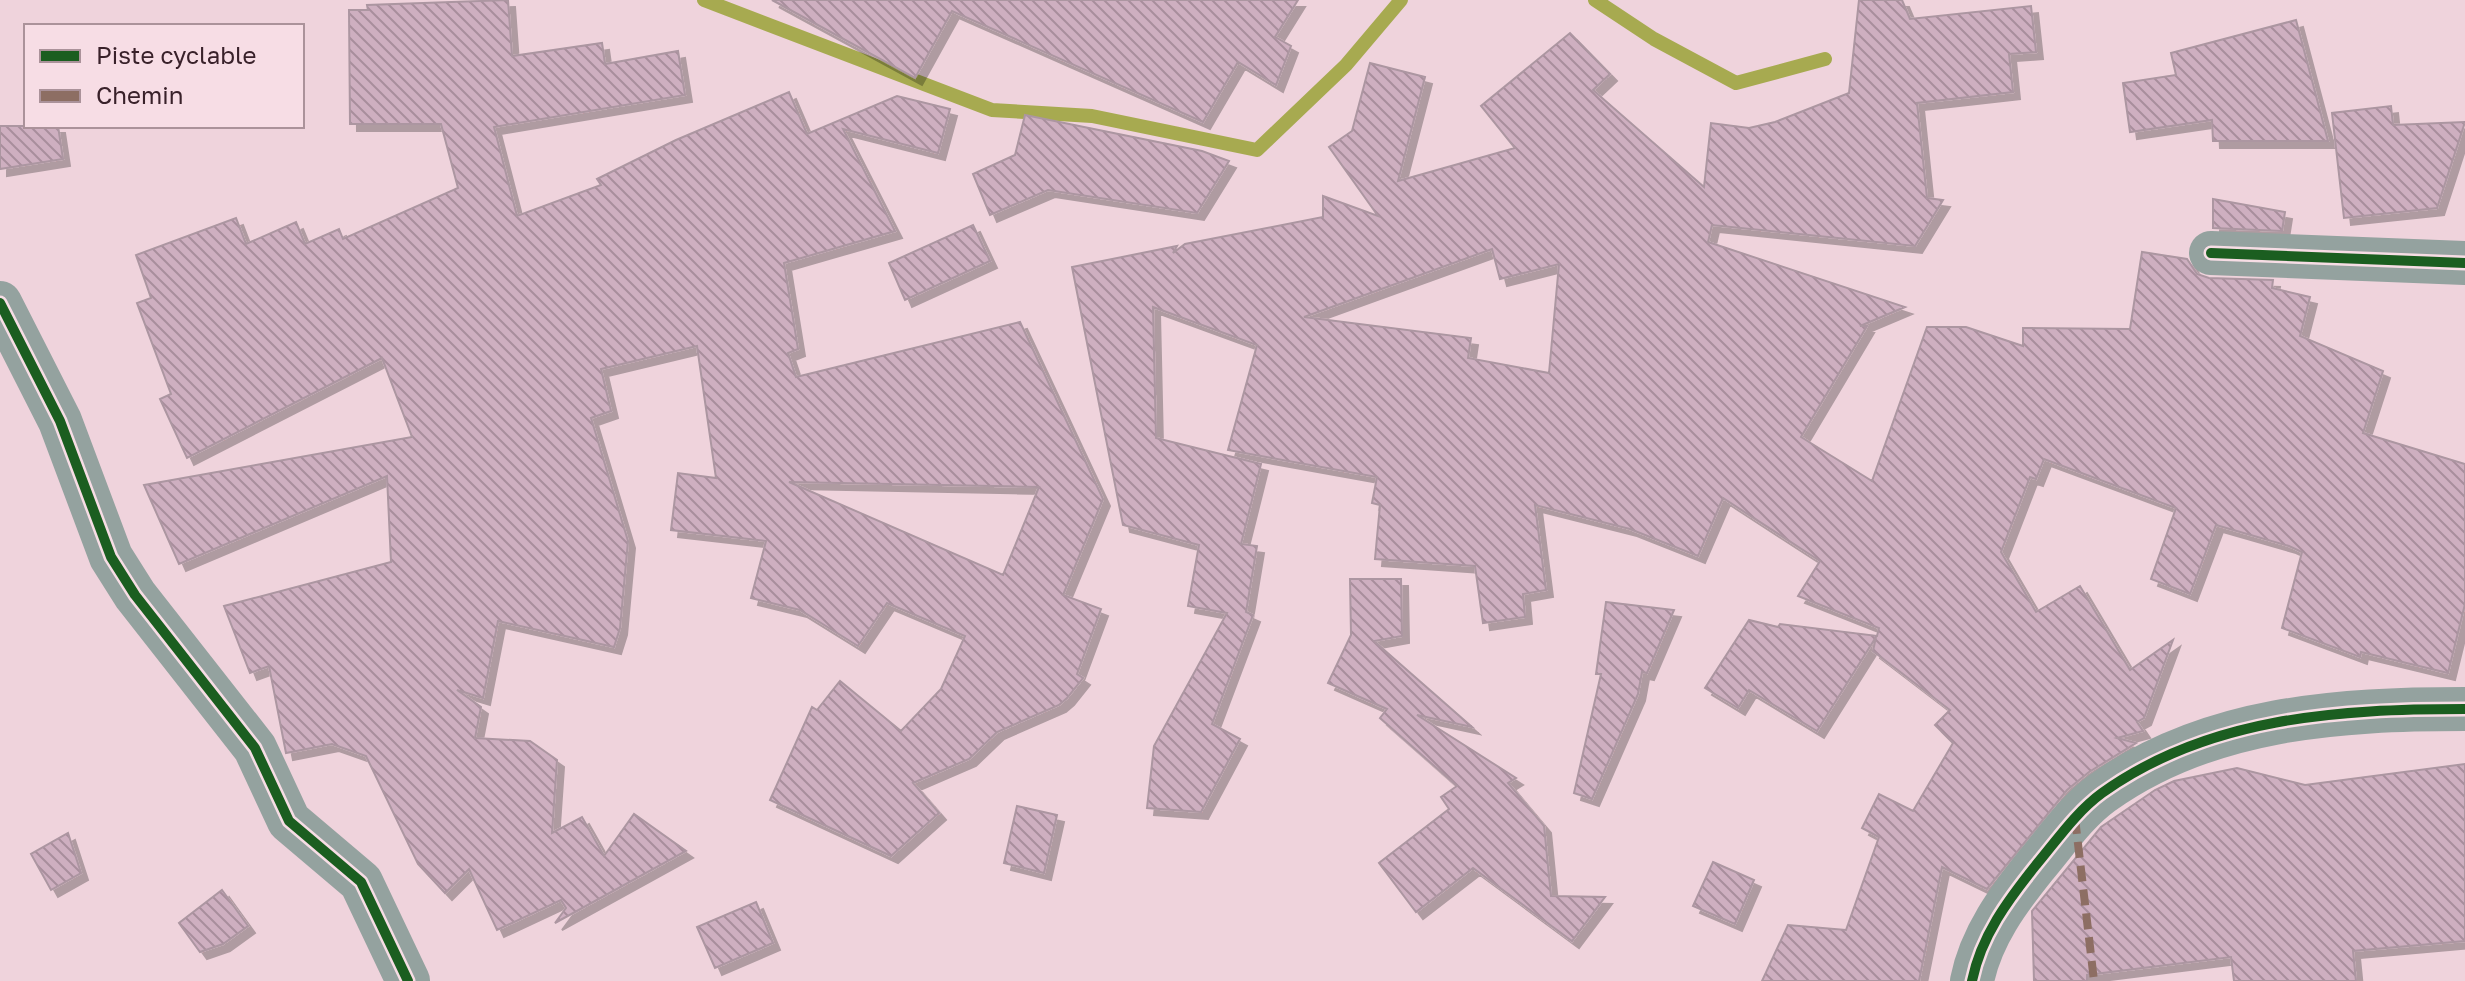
<svg xmlns="http://www.w3.org/2000/svg" width="2465" height="981" font-family="'Golos Text',sans-serif">
  <defs>
    <pattern id="building-back-hatch" width="6" height="6" patternUnits="userSpaceOnUse" patternTransform="scale(2)"><rect width="6" height="6" fill="#ceafc0"/><path d="M-1 5l2 2M0 0l6 6M5-1l2 2" fill="none" stroke="#a88e9c"/></pattern>
    <filter id="shadow"><feDropShadow dx="7" dy="7" stdDeviation="0" flood-color="#0004"/></filter>
  </defs>
  <rect width="100%" height="100%" fill="#efd3dc"/>
  <g fill="none" stroke-linecap="round" stroke-linejoin="round">
    <!-- stream -->
    <path stroke="#a7aa50" stroke-width="14" d="M704,0L992,110L1092,116L1257,150L1346,65L1401,0
      M1595,0L1654,39L1736,83L1825,59"/>
  </g>
  <!-- building -->
  <path fill="url(#building-back-hatch)" stroke="#ac96a1" stroke-width="2" fill-rule="evenodd" filter="url(#shadow)" d="M508,0L512,56L602,43L605,64L678,51L685,95L494,127L517,216L601,185L597,179L676,140L789,92L807,134L897,96L950,109L938,153L843,129L895,231L784,263L798,349L788,353L796,377L1020,322L1103,499L1063,595L1101,609L1077,674L1083,678L1067,698L1059,705L997,732L969,759L913,783L939,813L891,856L770,800L812,707L817,710L840,681L901,731L941,689L965,636L887,603L858,646L800,610L751,598L766,541L671,530L678,473L716,478L697,346L601,369L611,411L591,418L628,541L620,628L614,647L498,621L483,698L457,690L481,707L475,738L530,741L557,760L552,833L582,817L604,856L634,814L686,851L555,923L566,908L561,900L497,930L469,869L445,893L418,864L366,756L332,744L286,753L269,666L250,673L224,606L391,562L387,476L179,564L144,485L412,437L382,358L187,458L160,399L171,394L137,303L151,298L136,255L236,218L246,244L296,222L305,244L339,229L343,239L458,188L441,124H350L349,10H368L367,5ZM789,482L1039,487L1003,575Z
    M772,0H1298L1275,37L1291,46L1276,85L1238,62L1203,122L952,11L915,78Z
    M1859,0H1902L1910,19L2031,6L2036,52L2009,54L2013,92L1917,103L1927,198L1943,200L1915,246L1712,225L1708,242L1905,307L1860,326H1867L1801,437L1872,481L1927,327H1966L2023,346V328L2130,329L2142,252L2187,259L2197,274L2209,278L2273,280L2272,288L2310,297L2300,336L2383,371L2363,433L2465,464V604L2448,673L2361,652L2360,657L2282,628L2302,552L2289,546L2216,525L2190,594L2151,579L2176,508L2044,459L2036,479L2030,477L2001,552L2036,612L2080,586L2130,670L2173,640L2144,718L2137,722L2143,731L2117,738L2136,743L2089,772L2067,790L1987,889L1942,867L1919,981H1762L1788,925L1846,930L1879,837L1862,828L1879,794L1913,811L1953,743L1935,725L1950,710L1873,651L1876,637L1817,731L1749,690L1738,708L1705,688L1749,620L1778,627L1780,624L1877,636L1879,628L1798,596L1820,561L1723,498L1698,556L1630,529L1535,505L1546,590L1523,594L1525,617L1483,623L1475,566L1375,559L1380,505L1372,503L1377,477L1228,450L1257,345L1153,307L1156,438L1261,464L1241,544L1257,546L1246,612L1253,615L1212,724L1240,739L1201,812L1147,808L1154,746L1227,613L1188,606L1199,545L1123,525L1072,267L1177,246L1173,253L1185,244L1323,217V196L1378,216L1329,147L1352,131L1370,63L1425,77L1398,181L1515,148L1481,106L1570,33L1610,74L1593,90L1704,187L1711,123L1749,128L1775,122L1849,93ZM1492,249L1500,279L1559,264L1549,373L1468,358L1471,338L1304,317Z
    M2296,20L2328,141H2213L2212,120L2130,132L2123,83L2176,75L2171,53Z
    M2391,106L2393,125L2465,122L2437,208L2344,218L2332,113Z
    M1025,115L1202,151L1229,161L1197,213L1048,190L990,215L973,174L1015,155Z
    M0,126H58L63,159L0,169Z
    M2213,199L2285,212L2282,231L2213,228Z
    M973,225L990,261L905,300L889,263Z
    M1350,579H1401L1402,636L1374,641L1472,727L1417,715L1516,778L1508,783L1544,826L1551,896L1605,897L1572,941L1473,868L1416,912L1379,863L1449,809L1441,797L1457,786L1380,718L1387,709L1328,683L1351,635Z
    M1606,602L1674,610L1647,673L1642,672L1638,694L1592,799L1574,793L1601,674H1596Z
    M2465,764V941L2353,951L2356,981H2234L2231,957L2087,975V981H2034L2032,911L2101,827L2155,790L2174,781L2237,768L2305,785Z
    M1017,806L1057,815L1044,873L1004,863Z
    M68,833L81,873L51,890L31,854Z
    M1713,862L1754,880L1735,924L1693,906Z
    M222,890L248,926L223,944L200,952L179,923Z
    M756,902L773,943L715,968L697,927Z"/>
  <g fill="none" stroke-linecap="round" stroke-linejoin="round">
    <!-- minor -->
    <path stroke="#94a29f" stroke-width="44" d="M2211,253L2465,263
      M0,303L60,421L111,557L135,595L255,748L289,821L361,882L408,981
      M1972,981C1981,936 2008,900 2036,865C2057,840 2076,812 2102,793C2208,717 2339,709 2465,709"/>
    <!-- quiet -->
    <path stroke="#8d6e63" stroke-width="8" stroke-dasharray="16 8" stroke-linecap="butt" d="M2075,818L2094,981"/>
    <!-- cycleway casing -->
    <g stroke="#f7dde5" stroke-width="15">
      <path id="cycleway" d="M2211,253L2465,263
        M0,303L60,421L111,557L135,595L255,748L289,821L361,882L408,981
        M1972,981C1981,936 2008,900 2036,865C2057,840 2076,812 2102,793C2208,717 2339,709 2465,709"/>
    </g>
    <!-- cycleway -->
    <use href="#cycleway" stroke="#1b5e20" stroke-width="10"/>
  </g>
  <!-- legend -->
  <rect x="24" y="24" width="280" height="104" fill="#f7dde5" stroke="#ab929a" stroke-width="2"/>
  <rect x="40" y="50" width="40" height="12" fill="#1b5e20" stroke="#ab929a" stroke-width="2"/>
  <text x="96" y="64" font-size="24" fill="#39212a">Piste cyclable</text>
  <rect x="40" y="90" width="40" height="12" fill="#8d6e63" stroke="#ab929a" stroke-width="2"/>
  <text x="96" y="104" font-size="24" fill="#39212a">Chemin</text>
</svg>
